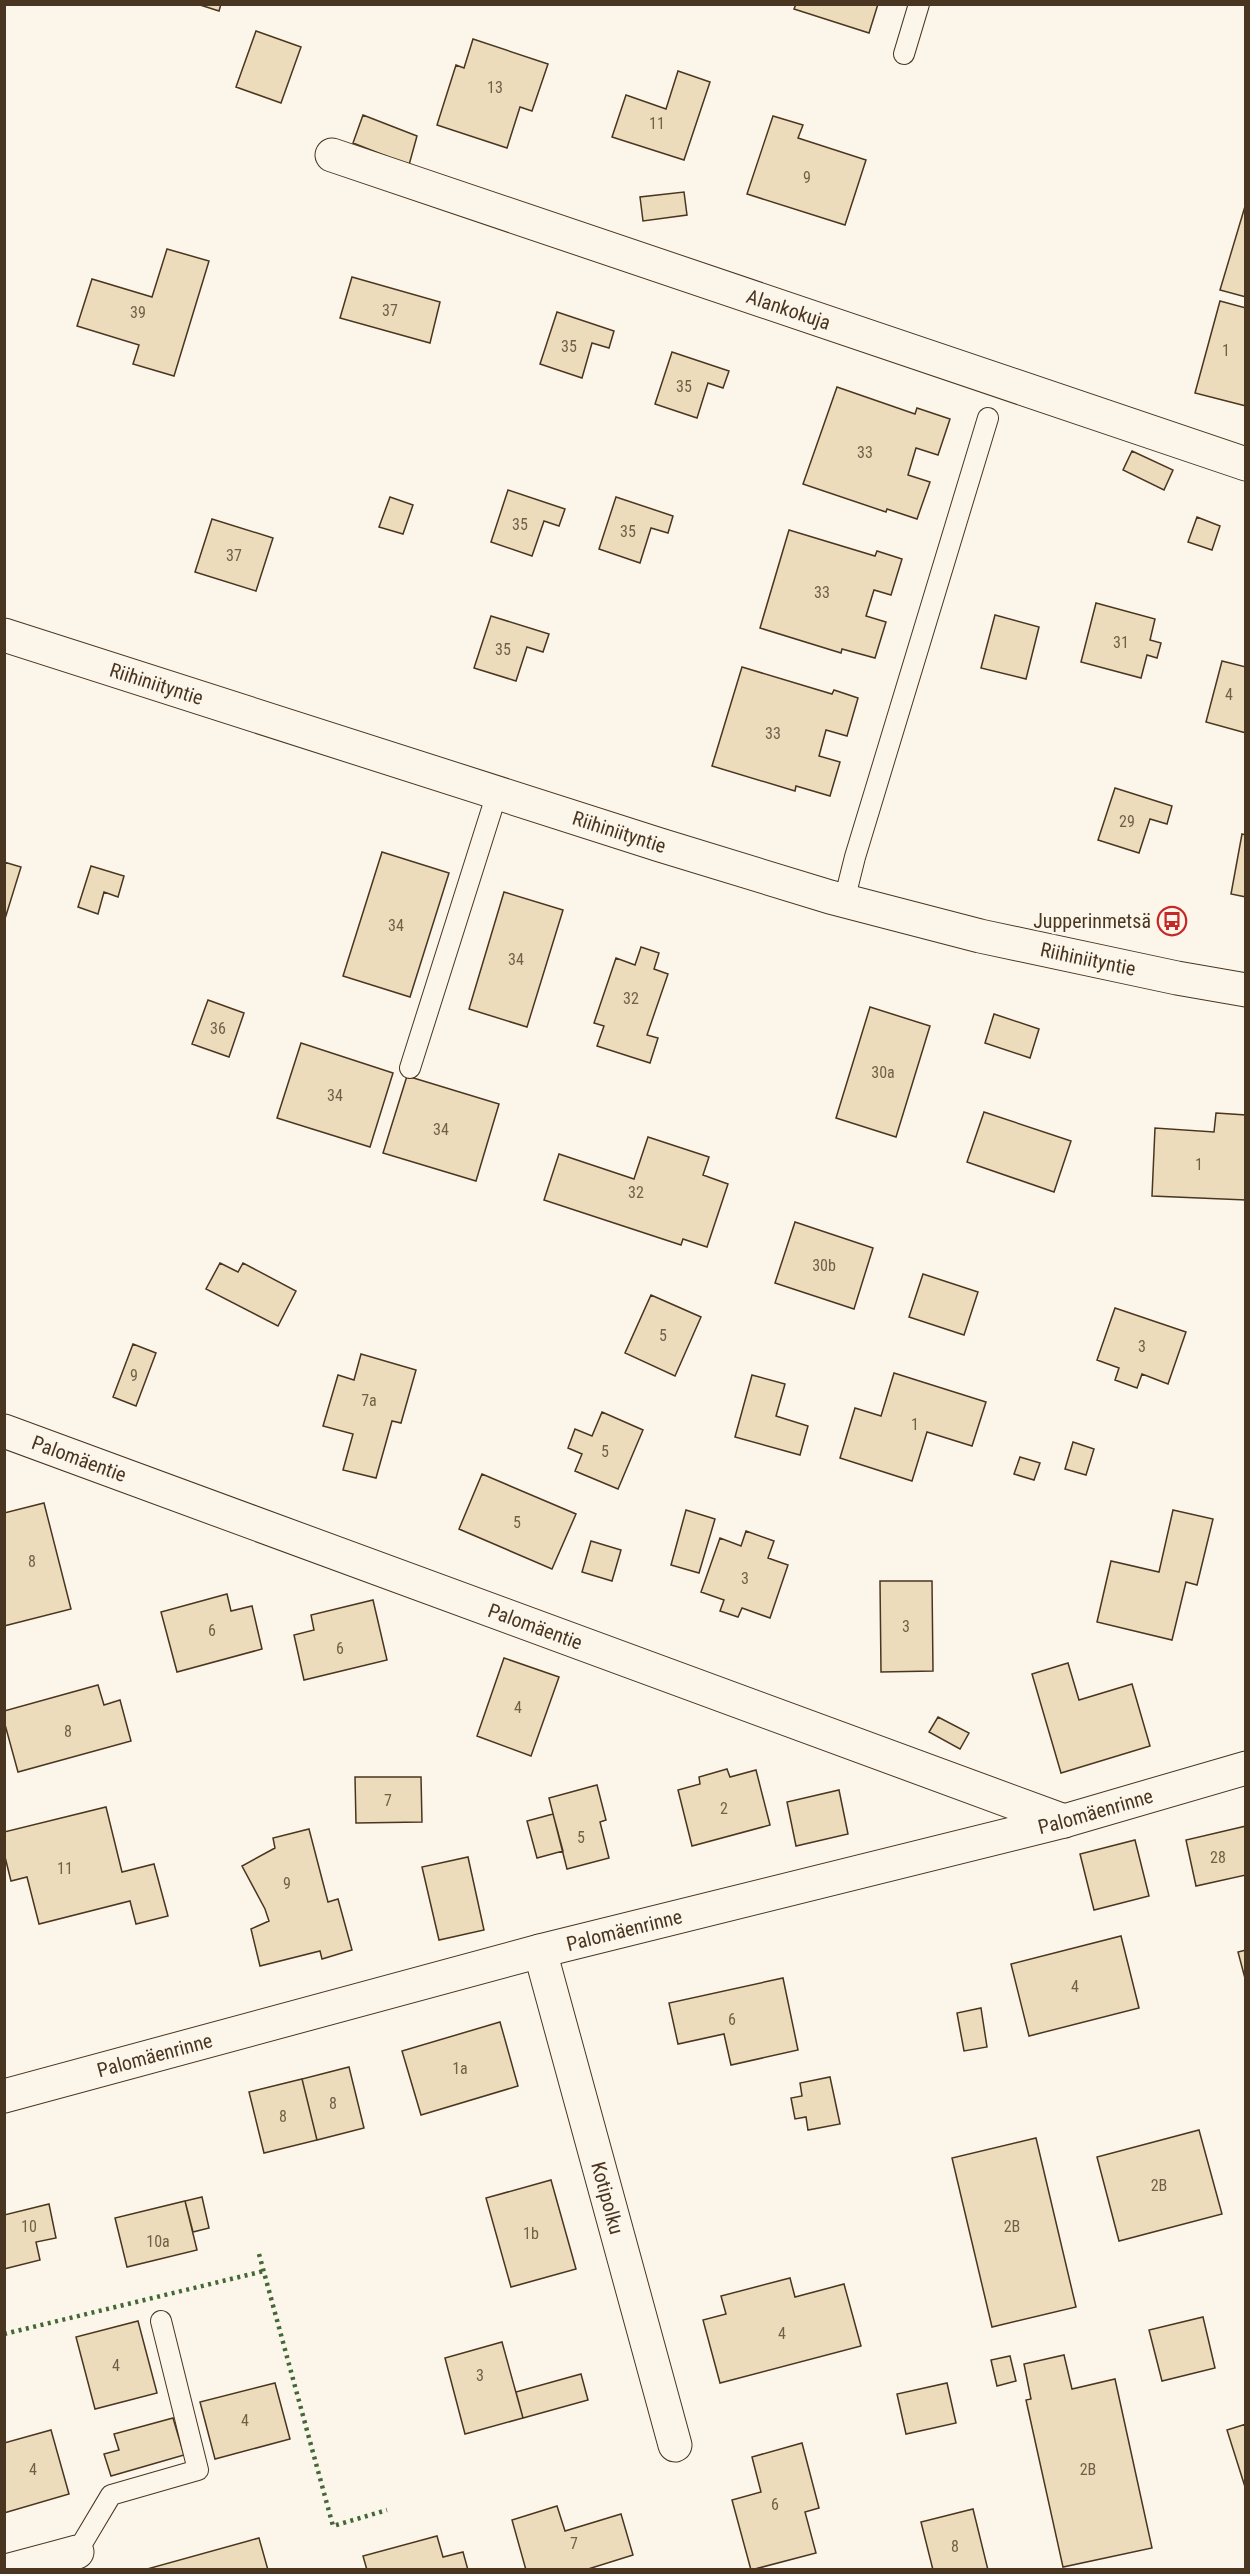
<svg xmlns="http://www.w3.org/2000/svg" width="1250" height="2574" font-family="'Roboto Condensed',sans-serif">
  <rect width="100%" height="100%" fill="#fbf6e9"/>
  <!-- building -->
  <path fill="#ecdcbc" stroke="#4a3520" stroke-width="1.5" d="M197,4H221L219,11Z
    M796,4H878L869,33L794,9Z
    M256,31L301,47L281,103L236,87Z
    M473,39L548,64L532,111L520,107L507,148L437,125L456,65L464,68Z
    M678,71L710,82L684,160L612,137L626,95L666,109Z
    M363,115L417,136L409,165L353,143Z
    M773,116L803,125L798,138L866,160L845,225L747,194Z
    M684,192L687,215L643,221L640,197Z
    M1246,203V297L1220,290Z
    M167,249L209,261L174,376L133,364L139,345L77,326L92,279L152,297Z
    M352,277L440,302L430,343L340,318Z
    M1220,301L1246,308V406L1195,393Z
    M557,312L614,331L609,348L592,343L582,378L540,364Z
    M672,352L729,371L723,388L708,383L697,418L655,404Z
    M837,387L915,414L917,408L950,419L938,455L916,448L908,475L930,482L917,519L887,509L886,512L803,484Z
    M1132,451L1173,470L1164,490L1123,470Z
    M508,490L565,509L559,526L544,521L532,556L491,542Z
    M390,497L413,505L403,534L379,527Z
    M616,497L673,516L668,533L651,528L640,563L599,549Z
    M1197,517L1220,526L1212,550L1188,542Z
    M212,519L273,538L256,591L195,572Z
    M789,530L875,556L877,551L902,559L891,595L874,590L866,616L886,622L875,658L842,649L841,653L760,628Z
    M1096,603L1155,619L1150,640L1161,643L1157,658L1147,655L1141,678L1081,662Z
    M995,615L1039,627L1026,679L981,668Z
    M491,616L549,634L543,652L527,647L516,681L474,668Z
    M1222,661L1246,667V733L1206,722Z
    M742,667L832,694L834,690L858,698L847,736L826,730L819,756L840,762L830,796L796,786L795,791L712,766Z
    M1115,788L1172,806L1167,824L1150,819L1139,853L1098,840Z
    M1242,834L1246,835V897L1231,894Z
    M382,852L449,873L410,997L343,976Z
    M4,862L21,867L4,922Z
    M91,866L124,876L118,897L104,892L98,914L78,907Z
    M504,892L563,910L527,1027L469,1009Z
    M641,947L659,953L654,969L668,974L647,1035L658,1038L650,1063L597,1046L604,1026L594,1023L616,958L635,965Z
    M208,1000L244,1013L229,1057L192,1044Z
    M870,1007L930,1026L896,1137L836,1118Z
    M994,1014L1039,1029L1030,1058L985,1043Z
    M301,1043L393,1073L370,1147L277,1118Z
    M407,1076L499,1104L476,1181L383,1153Z
    M984,1112L1071,1141L1054,1192L967,1162Z
    M1216,1113L1246,1115V1200L1152,1196L1155,1128L1214,1132Z
    M648,1137L709,1157L703,1175L728,1184L707,1247L683,1239L681,1245L544,1200L559,1154L634,1179Z
    M795,1222L873,1248L854,1309L775,1283Z
    M220,1263L238,1272L243,1263L296,1291L278,1326L206,1289Z
    M923,1274L978,1292L964,1335L909,1317Z
    M651,1295L701,1317L675,1376L625,1353Z
    M1115,1308L1186,1332L1168,1384L1142,1374L1137,1388L1115,1380L1119,1368L1097,1360Z
    M133,1344L156,1353L136,1406L113,1397Z
    M361,1354L416,1370L401,1423L392,1421L376,1478L343,1470L353,1434L323,1426L338,1375L354,1380Z
    M894,1373L986,1402L972,1446L927,1432L912,1481L840,1458L855,1408L881,1416Z
    M752,1375L785,1384L776,1416L808,1426L800,1455L735,1437Z
    M602,1412L643,1430L618,1489L575,1471L582,1454L568,1448L575,1429L592,1436Z
    M1073,1442L1094,1449L1086,1475L1065,1469Z
    M1020,1457L1040,1463L1034,1480L1014,1474Z
    M482,1474L576,1514L552,1569L459,1529Z
    M44,1503L71,1609L4,1626V1513Z
    M686,1510L715,1519L699,1573L671,1565Z
    M1173,1510L1213,1519L1197,1585L1186,1582L1172,1640L1097,1622L1111,1561L1159,1572Z
    M746,1531L774,1541L768,1558L788,1565L770,1618L742,1608L738,1617L720,1611L724,1600L701,1592L720,1538L741,1546Z
    M591,1541L621,1550L612,1581L582,1572Z
    M880,1581H932L933,1671L881,1672Z
    M227,1594L231,1611L252,1606L262,1649L177,1672L161,1612Z
    M373,1600L387,1660L304,1680L294,1635L314,1630L311,1615Z
    M504,1658L559,1677L531,1756L477,1736Z
    M1068,1663L1079,1700L1132,1684L1150,1746L1061,1773L1032,1674Z
    M98,1685L104,1705L120,1700L131,1741L18,1772L4,1721V1711Z
    M938,1717L969,1733L960,1749L929,1732Z
    M727,1769L730,1777L756,1770L770,1825L692,1846L678,1790L700,1784L699,1777Z
    M355,1777H421L422,1822L356,1823Z
    M597,1785L606,1820L600,1822L609,1858L567,1869L549,1798Z
    M839,1790L848,1834L796,1846L787,1802Z
    M106,1807L122,1872L154,1864L168,1916L136,1924L130,1901L39,1924L27,1877L11,1881L4,1853V1832Z
    M553,1814L563,1851L537,1858L527,1821Z
    M1246,1826V1875L1196,1886L1186,1840Z
    M309,1829L328,1902L338,1899L352,1950L322,1959L320,1951L260,1966L251,1929L269,1921L265,1909L242,1866L275,1848L273,1838Z
    M1135,1840L1149,1896L1094,1910L1080,1854Z
    M468,1857L484,1930L439,1940L422,1867Z
    M1121,1936L1139,2008L1029,2036L1011,1964Z
    M1246,1950V1982L1238,1952Z
    M783,1978L798,2050L731,2065L724,2034L678,2044L669,2003Z
    M981,2008L987,2047L964,2051L957,2013Z
    M500,2022L518,2086L421,2115L402,2051Z
    M349,2067L364,2128L317,2140L302,2079Z
    M830,2077L840,2124L808,2130L806,2117L795,2119L791,2098L802,2096L800,2083Z
    M302,2079L317,2140L264,2153L249,2092Z
    M1199,2130L1222,2214L1119,2241L1097,2157Z
    M1036,2138L1076,2307L992,2327L952,2158Z
    M551,2180L576,2269L511,2287L486,2198Z
    M202,2197L209,2228L193,2232L185,2201Z
    M185,2201L197,2250L127,2267L115,2218Z
    M49,2204L56,2238L36,2242L40,2260L4,2269V2215Z
    M790,2278L795,2297L844,2284L861,2346L720,2383L703,2320L726,2314L721,2296Z
    M1203,2317L1215,2368L1162,2381L1149,2330Z
    M138,2321L157,2393L95,2409L76,2337Z
    M502,2342L523,2418L465,2434L445,2358Z
    M1064,2355L1072,2389L1115,2379L1152,2548L1063,2567L1026,2400L1031,2399L1024,2364Z
    M1010,2356L1016,2381L997,2386L991,2360Z
    M581,2374L588,2400L523,2418L516,2392Z
    M275,2383L290,2439L215,2459L200,2402Z
    M947,2383L956,2423L906,2434L897,2394Z
    M173,2418L184,2455L111,2476L104,2454L119,2450L114,2434Z
    M1246,2424V2490L1227,2430Z
    M51,2430L69,2494L4,2513V2443Z
    M802,2443L819,2508L805,2512L816,2553L751,2570L732,2500L761,2492L752,2457Z
    M557,2506L565,2531L621,2514L633,2555L585,2570H526L512,2520Z
    M973,2509L988,2570H933L921,2522Z
    M437,2536L443,2557L463,2552L468,2570H367L363,2556Z
    M259,2538L268,2570H147V2569Z"/>
  <g fill="none" stroke-linecap="round" stroke-linejoin="round">
    <!-- lane casing -->
    <g stroke="#4a3520" stroke-width="22">
      <path id="lane" d="M904,54L919,4
        M844,901L855,857L988,418
        M410,1068L497,793
        M77,2552L111,2495L198,2470L161,2321"/>
    </g>
    <!-- street casing -->
    <g stroke="#4a3520" stroke-width="35">
      <g id="street">
        <path id="s1" d="M332,155L1246,464"/>
        <path id="s2" d="M4,1431L1064,1821"/>
        <path id="s3" d="M540,1951L675,2445"/>
        <path id="s4" d="M4,2096L540,1951L1064,1821L1246,1768"/>
        <path d="M10,2570L77,2552"/>
      </g>
    </g>
    <!-- primary casing -->
    <g stroke="#4a3520" stroke-width="35">
      <g id="primary">
        <path id="s5" d="M4,635L660,845L830,897L980,936L1177,978L1246,990"/>
      </g>
    </g>
    <!-- lane -->
    <use href="#lane" stroke="#fbf6e9" stroke-width="20"/>
    <!-- street -->
    <use href="#street" stroke="#fbf6e9" stroke-width="33"/>
    <!-- primary -->
    <use href="#primary" stroke="#fbf6e9" stroke-width="33"/>
    <!-- hedge -->
    <path stroke="#436837" stroke-width="4.5" stroke-dasharray="3 4.5" stroke-linecap="butt" d="M259,2254L333,2526L387,2510
      M4,2334L264,2271"/>
  </g>
  <!-- icons -->
  <defs>
    <g id="bus-ring" transform="scale(1.5)"><circle r="9.5" fill="#fbf6e9" stroke="#c62828" stroke-width="1.5"/><path d="M-5-6H5V4H4V6H2V4H-2V6H-4V4H-5ZM-3.5-4V0h7V-4ZM-3.5 1.2v1.5H-2V1.2ZM2 1.2v1.5H3.5V1.2Z" fill="#c62828"/></g>
  </defs>
  <g fill-rule="evenodd">
    <use href="#bus-ring" x="1172" y="921"/>
  </g>
  <g text-anchor="middle" dominant-baseline="central" stroke-width="4.5" stroke-linejoin="round" paint-order="stroke">
    <!-- number labels -->
    <g font-size="16" fill="#725f47">
      <text x="495" y="87">13</text>
      <text x="657" y="123">11</text>
      <text x="807" y="177">9</text>
      <text x="390" y="310">37</text>
      <text x="138" y="312">39</text>
      <text x="569" y="346">35</text>
      <text x="1226" y="350">1</text>
      <text x="684" y="386">35</text>
      <text x="865" y="452">33</text>
      <text x="520" y="524">35</text>
      <text x="628" y="531">35</text>
      <text x="234" y="555">37</text>
      <text x="822" y="592">33</text>
      <text x="1121" y="642">31</text>
      <text x="503" y="649">35</text>
      <text x="1229" y="694">4</text>
      <text x="773" y="733">33</text>
      <text x="1127" y="821">29</text>
      <text x="396" y="925">34</text>
      <text x="516" y="959">34</text>
      <text x="631" y="998">32</text>
      <text x="218" y="1028">36</text>
      <text x="883" y="1072">30a</text>
      <text x="335" y="1095">34</text>
      <text x="441" y="1129">34</text>
      <text x="1199" y="1164">1</text>
      <text x="636" y="1192">32</text>
      <text x="824" y="1265">30b</text>
      <text x="663" y="1335">5</text>
      <text x="1142" y="1346">3</text>
      <text x="134" y="1375">9</text>
      <text x="369" y="1400">7a</text>
      <text x="915" y="1424">1</text>
      <text x="605" y="1451">5</text>
      <text x="517" y="1522">5</text>
      <text x="32" y="1561">8</text>
      <text x="745" y="1578">3</text>
      <text x="906" y="1626">3</text>
      <text x="212" y="1630">6</text>
      <text x="340" y="1648">6</text>
      <text x="518" y="1707">4</text>
      <text x="68" y="1731">8</text>
      <text x="388" y="1800">7</text>
      <text x="724" y="1808">2</text>
      <text x="581" y="1837">5</text>
      <text x="1218" y="1857">28</text>
      <text x="65" y="1868">11</text>
      <text x="287" y="1883">9</text>
      <text x="1075" y="1986">4</text>
      <text x="732" y="2019">6</text>
      <text x="460" y="2068">1a</text>
      <text x="333" y="2103">8</text>
      <text x="283" y="2116">8</text>
      <text x="1159" y="2185">2B</text>
      <text x="29" y="2226">10</text>
      <text x="1012" y="2226">2B</text>
      <text x="531" y="2233">1b</text>
      <text x="158" y="2241">10a</text>
      <text x="782" y="2333">4</text>
      <text x="116" y="2365">4</text>
      <text x="480" y="2375">3</text>
      <text x="245" y="2420">4</text>
      <text x="33" y="2469">4</text>
      <text x="1088" y="2469">2B</text>
      <text x="775" y="2504">6</text>
      <text x="574" y="2543">7</text>
      <text x="955" y="2546">8</text>
    </g>
    <!-- street labels -->
    <g font-size="20" fill="#4a3520" stroke="#fbf6e9">
      <text stroke="none"><textPath href="#s1" startOffset="482">Alankokuja</textPath></text>
      <text stroke="none"><textPath href="#s5" startOffset="160">Riihiniityntie</textPath></text>
      <text stroke="none"><textPath href="#s5" startOffset="646">Riihiniityntie</textPath></text>
      <text stroke="none"><textPath href="#s5" startOffset="1132">Riihiniityntie</textPath></text>
      <text stroke="none"><textPath href="#s2" startOffset="80">Palomäentie</textPath></text>
      <text stroke="none"><textPath href="#s2" startOffset="566">Palomäentie</textPath></text>
      <text stroke="none"><textPath href="#s4" startOffset="1128">Palomäenrinne</textPath></text>
      <text stroke="none"><textPath href="#s4" startOffset="642">Palomäenrinne</textPath></text>
      <text stroke="none"><textPath href="#s4" startOffset="156">Palomäenrinne</textPath></text>
      <text stroke="none"><textPath href="#s3" startOffset="256">Kotipolku</textPath></text>
    </g>
    <!-- poi labels -->
    <g font-size="20" fill="#4a3520" stroke="#fbf6e9" text-anchor="end">
      <text x="1151" y="921">Jupperinmetsä</text>
    </g>
  </g>
  <!-- border -->
  <rect width="1250" height="2574" fill="none" stroke="#4a3520" stroke-width="12"/>
</svg>
